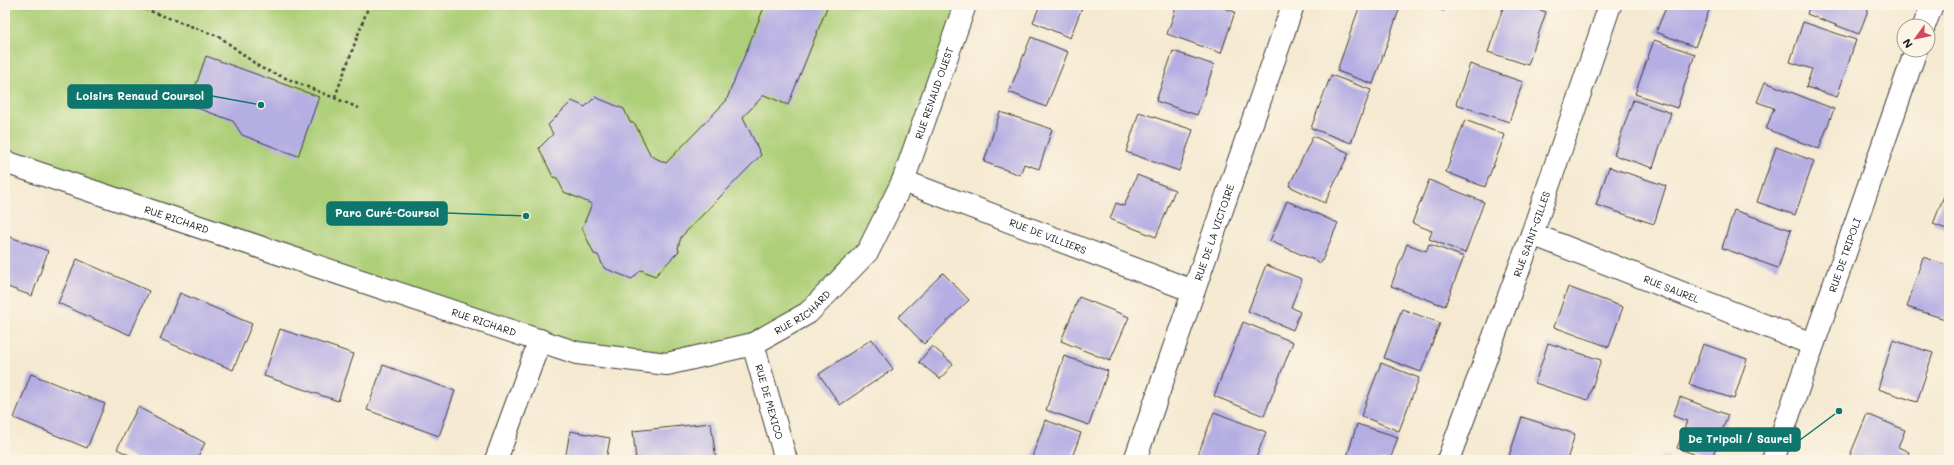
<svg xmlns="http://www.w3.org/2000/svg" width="1954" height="465" font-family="Mali,sans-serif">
  <rect width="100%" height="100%" fill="#fcf5e5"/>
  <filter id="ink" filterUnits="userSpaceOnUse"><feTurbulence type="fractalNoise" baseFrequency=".025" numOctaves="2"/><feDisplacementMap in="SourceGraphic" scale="8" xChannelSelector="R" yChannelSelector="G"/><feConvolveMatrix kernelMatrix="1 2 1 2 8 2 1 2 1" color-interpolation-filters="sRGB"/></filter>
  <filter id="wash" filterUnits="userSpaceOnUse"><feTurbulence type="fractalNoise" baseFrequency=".012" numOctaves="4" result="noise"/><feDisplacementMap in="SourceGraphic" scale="16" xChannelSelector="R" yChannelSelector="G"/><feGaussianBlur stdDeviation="0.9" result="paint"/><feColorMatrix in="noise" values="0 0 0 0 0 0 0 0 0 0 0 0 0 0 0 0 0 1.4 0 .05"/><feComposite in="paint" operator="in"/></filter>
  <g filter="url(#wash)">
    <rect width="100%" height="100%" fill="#f5e9d1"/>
    <!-- green -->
    <path fill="#adcf78" stroke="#64764a" d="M5,5H965L868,251L808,313L667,364L577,353L5,162Z"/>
    <g id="blocks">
      <!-- building -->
      <path fill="#b5aee3" d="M765,5H828L788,105L764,95L743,117L761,155L681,237L678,248L679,251L655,276L641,270L632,279L604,268L598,255L594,254L582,228L592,204L564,192L557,178L553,177L539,148L553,134L548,125L572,101L585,107L595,97L624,109L630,122L635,124L651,156L666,163L726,101Z
        M1040,5H1083L1070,38L1033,22Z
        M1177,5H1216L1235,12L1221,53L1167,34Z
        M1360,5H1386L1399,10L1373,84L1337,71Z
        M1428,5H1447L1444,11Z
        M1504,5H1526L1546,12L1528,65L1488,52Z
        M1667,5H1711L1695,47L1656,32Z
        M1810,5H1870L1859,34L1807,14Z
        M1803,22L1856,40L1837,97L1806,87L1812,69L1790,62Z
        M1031,37L1068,52L1046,107L1009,92Z
        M1654,40L1695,54L1677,108L1635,94Z
        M1173,51L1214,65L1197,115L1156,101Z
        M206,56L319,97L298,156L242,135L233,121L189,105Z
        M1470,64L1523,82L1509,122L1456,104Z
        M1331,75L1371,90L1351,143L1311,128Z
        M1765,82L1834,109L1819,149L1766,129L1774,108L1757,102Z
        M1633,100L1671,113L1653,168L1614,155Z
        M1000,112L1052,129L1039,169L1024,164L1020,175L984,162Z
        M1139,112L1193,130L1179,171L1126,152Z
        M1465,120L1505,135L1485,187L1446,172Z
        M1313,136L1349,153L1325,203L1289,186Z
        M1776,147L1814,161L1795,215L1757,202Z
        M1609,167L1666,186L1654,224L1596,205Z
        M1137,175L1175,190L1156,237L1110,219L1116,203L1124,206Z
        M1429,180L1484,202L1465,253L1429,239L1432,231L1412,223Z
        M1949,183V230L1933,224Z
        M1287,201L1338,223L1321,263L1270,241Z
        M1734,210L1791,230L1778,268L1722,248Z
        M5,235L48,251L32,296L5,286Z
        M1407,244L1426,251L1429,244L1464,257L1445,306L1391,286Z
        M1923,257L1949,266V308L1945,319L1907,307Z
        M77,259L149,291L130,335L58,303Z
        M1266,265L1302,279L1291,307L1300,312L1293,330L1248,311Z
        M943,273L969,300L924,344L898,317Z
        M1568,287L1623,307L1609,347L1554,327Z
        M180,293L252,324L233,370L160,339Z
        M1079,297L1129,317L1110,361L1061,341Z
        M1402,309L1440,323L1421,372L1384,358Z
        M1243,322L1293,342L1264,416L1214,396Z
        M280,329L354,354L338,401L264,376Z
        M872,339L893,369L840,405L819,374Z
        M1893,340L1933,353L1917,402L1878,389Z
        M1548,343L1601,360L1588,400L1535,383Z
        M1703,344L1747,359L1734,399L1689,384Z
        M932,346L953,364L940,379L919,362Z
        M1064,356L1108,371L1089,425L1046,410Z
        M1381,363L1419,378L1399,431L1361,416Z
        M383,365L455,391L439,436L367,410Z
        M31,374L105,404L87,448L14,418Z
        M1680,397L1728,415L1711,460L1677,448L1687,421L1673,416Z
        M138,407L205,443L196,460H139L117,449Z
        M1214,412L1266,432L1256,458L1248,455L1247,460H1196Z
        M1867,414L1905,430L1898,447L1909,452L1906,460H1848Z
        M1522,417L1575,434L1567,460H1520L1509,456Z
        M1045,420L1081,433L1071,460H1031Z
        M711,423L716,460H636L633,431Z
        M1357,424L1398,437L1390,460H1346Z
        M570,431L610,438L606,460H565Z
        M1662,456L1672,460H1660Z"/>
    </g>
  </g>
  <g filter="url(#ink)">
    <use href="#blocks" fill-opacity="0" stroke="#3d3b37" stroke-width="1"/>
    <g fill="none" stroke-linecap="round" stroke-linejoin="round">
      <!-- minor casing -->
      <g stroke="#3d3b37" stroke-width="24">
        <g id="minor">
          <path d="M1924,26L1932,5"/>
          <path id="s1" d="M5,162L577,353L667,364L753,344L808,313L868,251L903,181L965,5"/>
          <path id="s2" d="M903,181L1193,291"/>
          <path id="s3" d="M1532,234L1812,344"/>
          <path id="s4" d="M753,344L786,460"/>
          <path d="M496,460L540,340"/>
          <path id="s5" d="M1135,460L1293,5"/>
          <path id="s6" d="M1448,460L1532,234L1610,5"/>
          <path id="s7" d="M1773,460L1916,50"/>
        </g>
      </g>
      <!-- path -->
      <path stroke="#3d3b37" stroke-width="2.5" stroke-dasharray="3 3" stroke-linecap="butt" d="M134,5L220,37L261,68L359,108
        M335,97L369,5"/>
      <!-- minor -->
      <use href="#minor" stroke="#fff" stroke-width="22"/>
    </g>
  </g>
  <g text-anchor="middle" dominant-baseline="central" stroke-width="3" stroke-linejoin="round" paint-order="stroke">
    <!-- street labels -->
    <g font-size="10" fill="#1c1c1c" stroke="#fcf5e5">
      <text stroke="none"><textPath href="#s1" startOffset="1103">RUE RENAUD OUEST</textPath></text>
      <text stroke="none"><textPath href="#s1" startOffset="181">RUE RICHARD</textPath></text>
      <text stroke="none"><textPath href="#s5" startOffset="241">RUE DE LA VICTOIRE</textPath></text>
      <text stroke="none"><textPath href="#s6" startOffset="241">RUE SAINT-GILLES</textPath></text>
      <text stroke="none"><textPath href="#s2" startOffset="155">RUE DE VILLIERS</textPath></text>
      <text stroke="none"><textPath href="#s7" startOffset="217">RUE DE TRIPOLI</textPath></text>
      <text stroke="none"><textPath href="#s3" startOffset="150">RUE SAUREL</textPath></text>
      <text stroke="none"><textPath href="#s1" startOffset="841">RUE RICHARD</textPath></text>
      <text stroke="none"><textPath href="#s1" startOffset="505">RUE RICHARD</textPath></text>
      <text stroke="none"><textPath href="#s4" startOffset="60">RUE DE MEXICO</textPath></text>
    </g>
  </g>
  <!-- callouts -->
  <path fill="none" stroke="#0f766e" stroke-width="1.5" d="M261 105L212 96M526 216L447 213M1839 411L1800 440"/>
  <g fill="#0f766e" stroke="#fcf5e5" stroke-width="1.5">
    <circle cx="261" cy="105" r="4"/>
    <circle cx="526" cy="216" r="4"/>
    <circle cx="1839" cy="411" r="4"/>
  </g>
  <g fill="#0f766e" stroke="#0f766e" stroke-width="1.5">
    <rect x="68" y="85" width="144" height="23" rx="4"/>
    <rect x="327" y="202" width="120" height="23" rx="4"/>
    <rect x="1680" y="428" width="120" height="23" rx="4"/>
  </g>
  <g font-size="11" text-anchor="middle" font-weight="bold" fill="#fff">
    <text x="140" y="100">Loisirs Renaud Coursol</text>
    <text x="387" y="217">Parc Curé-Coursol</text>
    <text x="1740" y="443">De Tripoli / Saurel</text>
  </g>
  <!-- margin -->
  <rect width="1954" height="465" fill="none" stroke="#fcf5e5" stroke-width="20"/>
  <!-- north arrow -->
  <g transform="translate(1916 38) rotate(237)"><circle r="19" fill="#fcf5e5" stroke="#a29e95"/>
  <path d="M0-3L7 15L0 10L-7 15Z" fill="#d1495b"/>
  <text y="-6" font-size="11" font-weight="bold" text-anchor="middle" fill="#1c1c1c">N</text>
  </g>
</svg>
